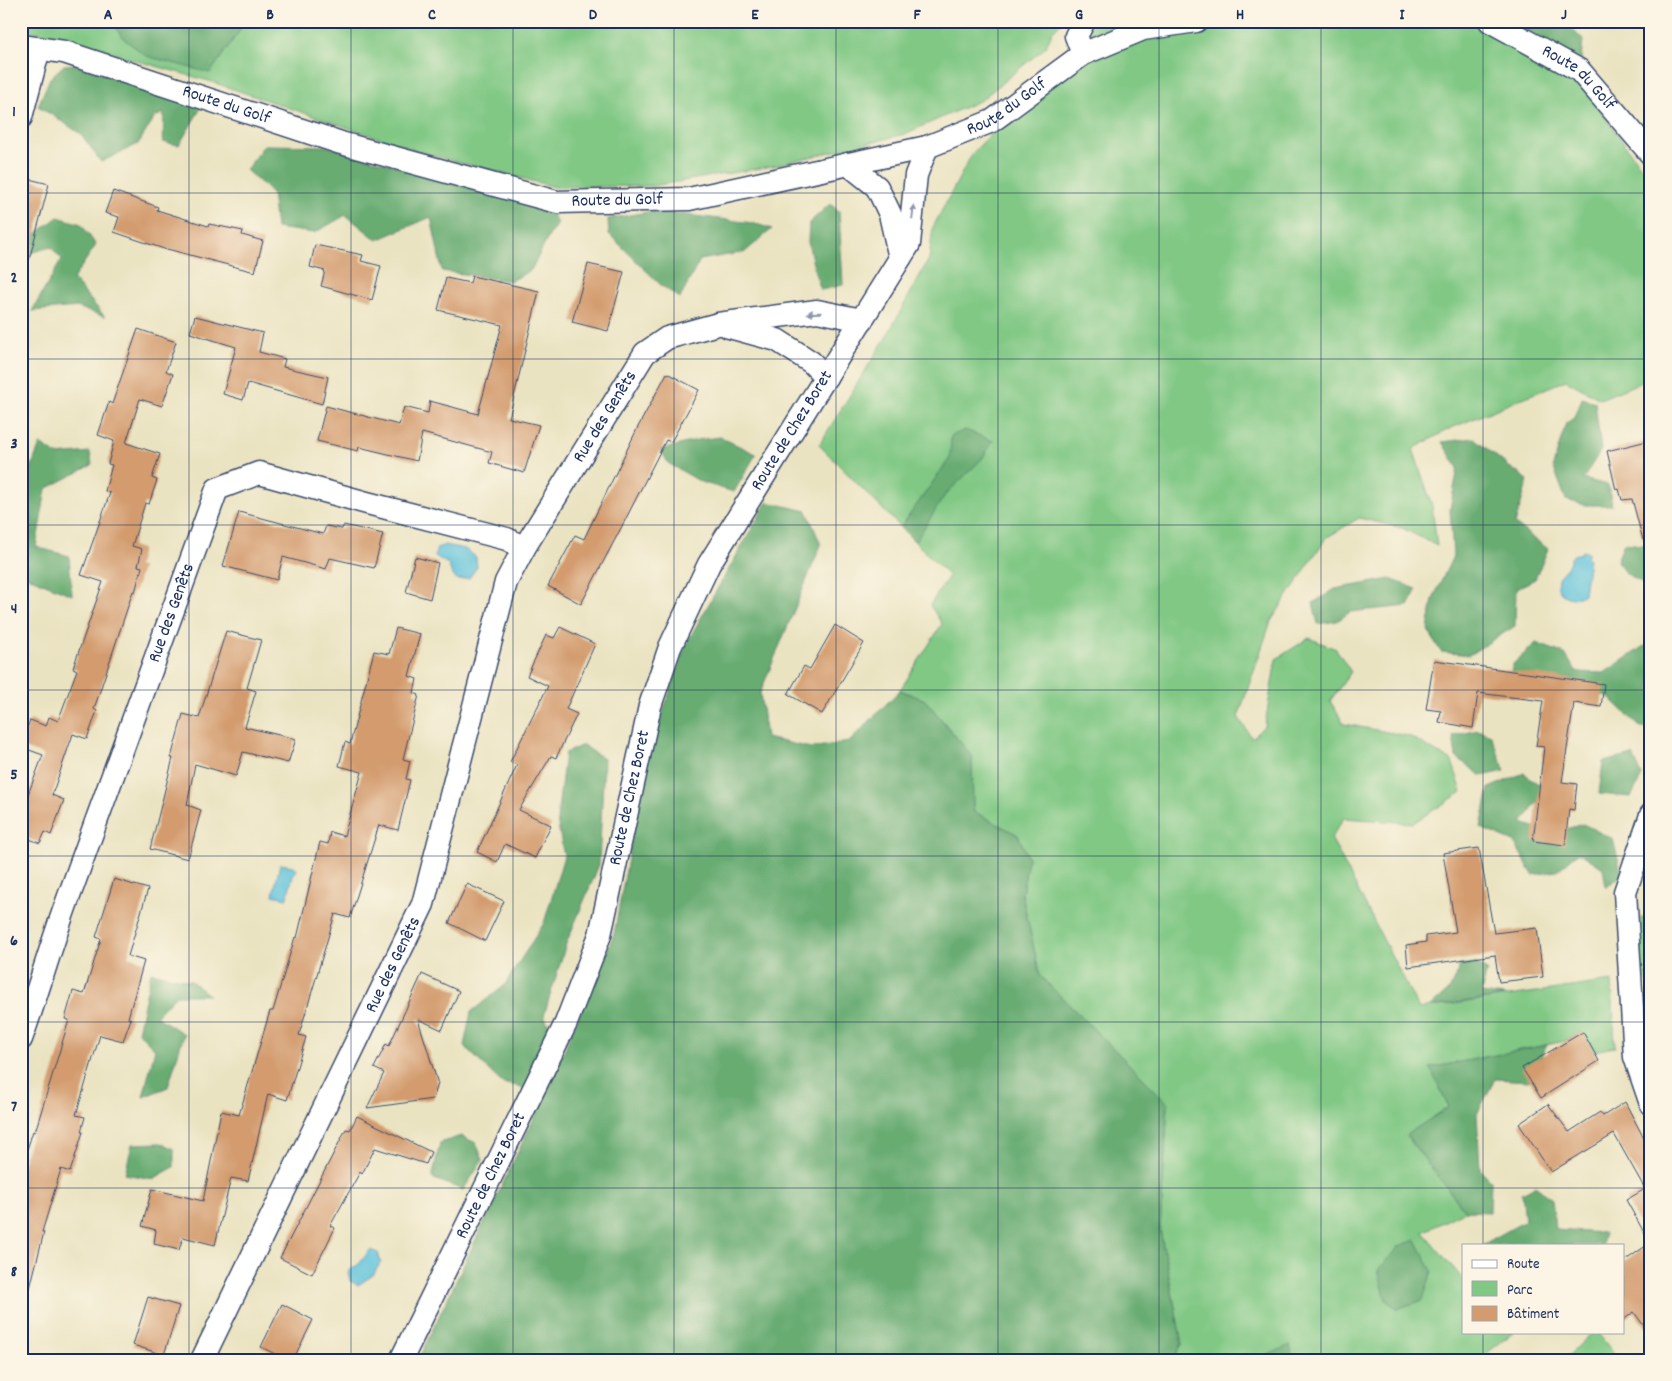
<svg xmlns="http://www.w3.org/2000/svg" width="1672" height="1381" font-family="Dekko,sans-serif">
  <rect width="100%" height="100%" fill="#fcf5e5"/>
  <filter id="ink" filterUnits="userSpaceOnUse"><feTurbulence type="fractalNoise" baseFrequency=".02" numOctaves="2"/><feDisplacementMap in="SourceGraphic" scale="10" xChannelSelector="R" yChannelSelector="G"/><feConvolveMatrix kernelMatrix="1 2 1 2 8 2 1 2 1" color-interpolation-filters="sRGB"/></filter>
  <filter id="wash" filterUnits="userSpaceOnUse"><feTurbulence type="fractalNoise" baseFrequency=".0096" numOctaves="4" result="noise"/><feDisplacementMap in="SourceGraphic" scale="20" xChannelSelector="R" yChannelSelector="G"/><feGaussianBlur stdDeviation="1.12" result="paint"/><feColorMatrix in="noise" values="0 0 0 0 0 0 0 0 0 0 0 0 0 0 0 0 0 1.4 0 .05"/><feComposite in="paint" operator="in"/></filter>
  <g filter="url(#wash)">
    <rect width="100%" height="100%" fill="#eae3c1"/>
    <!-- green -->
    <path fill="#80c884" stroke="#4e7c71" d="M21,21H1063L1052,32L1046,47L981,100L905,134L773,166L653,186L555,187L427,154L209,81L21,28Z
      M1095,21H1471L1579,80L1651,181V378L1600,399L1566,380L1449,429L1413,449L1432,505L1437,546L1402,528L1359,518L1326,538L1271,621L1238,717L1252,738L1265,725L1276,659L1309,638L1336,649L1351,672L1330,701L1344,724L1409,736L1452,761L1462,792L1413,823L1344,818L1331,838L1419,1009L1612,981L1615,1047L1593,1051L1582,1032L1566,1041L1431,1068L1449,1107L1406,1135L1465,1211L1423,1232L1463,1279V1332H1514L1478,1360H1173L1182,1344L1160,1230L1168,1103L1040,976L1022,895L1028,858L1018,835L973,811L972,756L925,700L900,690L942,624L930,605L949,576L819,445L888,334L929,259L933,227L972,154Z
      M1641,917L1651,925V985L1636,970Z
      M1593,1332H1597L1619,1360H1564Z"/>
    <!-- forest -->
    <path fill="#68ac72" stroke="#426e68" d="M113,21H162L167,25L170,21H237L240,30L210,73L146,56L124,39L112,22Z
      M1471,21H1564L1583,40L1579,80Z
      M75,64L202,106L179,145L163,142L164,113L155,117L138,144L101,162L81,134L38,106L50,78L64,65Z
      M264,145L325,146L551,209L557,224L550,234L531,270L511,281L442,271L431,217L377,240L346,215L314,233L276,228L272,193L246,170Z
      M830,204L839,211L843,285L821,290L815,273L808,242L809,223Z
      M653,211L753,223L772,229L745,252L700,260L680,298L662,286L609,234L608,219Z
      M58,217L81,224L96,245L73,279L105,317L77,307L32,311L62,259L51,247L30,253L24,243Z
      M1582,398L1595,402L1601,450L1583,479L1608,485L1612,505H1585L1566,500L1553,466L1566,423L1575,418Z
      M965,430L993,441L982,459L945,495L915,542L901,527L950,458L951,436Z
      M720,437L756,454L734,492L701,482L668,463L661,450L697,440Z
      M1474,438L1508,466L1528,480L1515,524L1548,549L1535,579L1516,589L1515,626L1469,655L1441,652L1428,630L1433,599L1453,556L1450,509L1458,468L1442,442Z
      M40,444L57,455L90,452L92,465L46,489L36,547L69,556L72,595L21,574V495Z
      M767,502L807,511L821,545L760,693L766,738L811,748L849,742L900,690L925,700L972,756L973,811L1018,835L1028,858L1022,895L1040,976L1168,1103L1160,1230L1182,1344L1173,1360H418L538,1110L522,1087L502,1083L464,1046L471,1012L504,986L544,923L564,856L557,819L565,753L583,745L604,759L599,865L566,944L544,1015L562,1055L614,934L646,762L686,644Z
      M1624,543L1642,545L1651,544V588L1627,574L1617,561Z
      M1390,579L1417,589L1408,606L1350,612L1337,621L1318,624L1313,603L1335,589Z
      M1536,643L1565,654L1576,672L1604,673L1644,646L1651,649V730L1639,726L1610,698L1587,688L1510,675L1513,664Z
      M1478,730L1491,735L1505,771L1482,776L1456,757L1453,736Z
      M1633,755L1642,776L1631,797L1599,794L1603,762Z
      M1524,773L1546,790L1522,823L1552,833L1583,824L1613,839L1622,875L1606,887L1603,868L1579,852L1557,871L1533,875L1514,842L1481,828L1489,788Z
      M1475,963L1487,970L1481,993L1505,996L1430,1007L1450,989L1460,965Z
      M151,972L191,981L209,995H176L156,1016L184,1034L168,1087L143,1097L155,1049L138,1032Z
      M1547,1045L1529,1081L1495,1079L1477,1114L1480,1169L1491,1180L1490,1212L1465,1211L1406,1135L1449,1107L1430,1068Z
      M461,1136L476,1143L483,1160L463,1190L432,1178L440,1143Z
      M161,1143L174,1149V1167L153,1179L125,1174L132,1144Z
      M1535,1186L1552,1199L1555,1230L1605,1233L1602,1245H1482L1525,1221L1522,1193Z
      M1416,1240L1432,1271L1423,1300L1397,1309L1386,1300L1378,1270L1399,1246Z
      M1290,1345L1293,1360H1257Z"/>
    <!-- water -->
    <path fill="#5dc2db" stroke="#3c789c" d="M445,545L465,549L476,557L477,567L469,578L457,580L452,574L448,564L435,556L437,548Z
      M1582,551L1589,553L1586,556L1589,559L1584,594C1572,603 1554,595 1558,579C1560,573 1565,571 1568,566C1571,560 1570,553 1580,554Z
      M280,864L294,866L297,870L293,875L287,898L273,895Z
      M370,1250L378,1253L381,1262L373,1275L358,1285L350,1281L348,1272L360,1263Z"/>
    <g id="blocks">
      <!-- building -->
      <path fill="#d39b6e" d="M21,177L49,184L29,260L21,259Z
        M113,191L158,207L157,210L208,226L209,224L243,231L242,235L263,241L255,272L167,249V250L114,232L119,217L105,213Z
        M315,245L363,255L361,261L381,266L372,300L321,286L325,271L310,267Z
        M588,264L624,272L608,331L572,322Z
        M472,276L539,291L509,418L539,425L524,473L489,463L492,452L422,433L417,461L359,447L358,451L317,441L326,406L399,425L404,407L428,413L430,401L478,414L502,325L438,310L446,278L470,283Z
        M195,316L263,333L259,352L285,359L283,367L328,377L322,404L248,383L243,400L223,394L236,347L190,333Z
        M138,329L176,342L166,371L173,374L162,406L140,399L126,443L160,454L152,478L157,480L149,504L145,503L132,546L142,549L138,566L142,567L135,592L133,591L94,709L97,711L87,739L73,734L52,795L64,800L51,835L45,832L40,843L21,836V813L43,755L21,747V744L30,720L46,726L49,717L58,721L77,670L73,668L103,582L81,575L110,493L105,491L112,465L108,464L114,441L98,435L109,402L112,404Z
        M667,373L699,390L671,442L666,440L621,528L581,604L548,586L575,535L584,539L638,427Z
        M1651,440V539L1643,540L1632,499L1622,500L1619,489L1616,490L1607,451Z
        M239,512L323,534L326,526L342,529L344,525L383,534L374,568L330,558L326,569L283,557L277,580L223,566Z
        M415,557L438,563L430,599L406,592Z
        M835,625L864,643L822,714L788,694L804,666L810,669Z
        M560,627L595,644L566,709L577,714L556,758L551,756L519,810L551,825L535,858L505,844L497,862L477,852L517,765L510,762L548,686L527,676L546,635L554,638Z
        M396,628L420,634L409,676L417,679L414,693L419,695L403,759L410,761L406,779L410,780L398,830L379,825L350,918L335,914L299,1035L306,1037L287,1100L268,1094L248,1181L231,1178L215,1245L183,1237L179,1250L154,1244L156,1230L142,1226L152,1189L203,1201L221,1111L239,1115L270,1011H273L295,937L297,938L320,842L328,844L330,832L344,836L362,772L339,766L345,742L350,744L374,651L389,654Z
        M226,631L261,640L247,688L256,691L245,727L296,739L288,763L243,752L236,776L195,764L187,805L201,810L188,859L150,849L173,758H171L183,714L199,718Z
        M1434,660L1604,684L1601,707L1574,703L1562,782L1577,784L1574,810L1569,809L1565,845L1533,841L1544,747L1536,746L1543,701L1478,693L1473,728L1439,722L1441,711L1426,709Z
        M1479,848L1494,933L1537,928L1543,977L1499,982L1495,955L1408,967L1406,945L1426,942V936L1456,932L1443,853Z
        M114,879L148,889L128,956L144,961L128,1018L131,1019L123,1041L100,1035L76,1115L85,1117L81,1132H83L70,1172L61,1169L42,1232H44L29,1292L21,1291V1168L33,1131L35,1132L69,1020L65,1019L73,991L84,994L101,939L96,937Z
        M467,884L504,901L485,941L449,923Z
        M422,974L459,991L442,1030L418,1019L438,1084L433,1099L367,1108L384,1073L374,1068L386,1044L389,1046Z
        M1583,1032L1599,1061L1541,1098L1522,1068Z
        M1625,1102L1651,1152V1336L1634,1312L1623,1320V1262L1650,1243L1626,1200L1645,1189L1614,1134L1551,1172L1519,1124L1548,1104L1569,1132L1600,1112L1603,1116Z
        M357,1116L431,1152L426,1164L375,1148L362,1174L360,1172L330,1226L335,1228L312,1274L280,1258L346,1129L350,1130Z
        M148,1297L179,1306L164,1355L133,1345Z
        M282,1304L313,1320L293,1360H287L261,1347Z"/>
    </g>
  </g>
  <g filter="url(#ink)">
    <use href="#blocks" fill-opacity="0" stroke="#3a4a6d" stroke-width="1"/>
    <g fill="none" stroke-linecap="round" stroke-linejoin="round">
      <!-- minor casing -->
      <g stroke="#3a4a6d" stroke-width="25">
        <g id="minor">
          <path id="s1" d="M1490,21L1579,70L1651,154"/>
          <path id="s2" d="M21,46L64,52L341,143L557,202L689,199L927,147L992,121L1083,54L1143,29L1196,21"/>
          <path d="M1083,54L1076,36L1084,21"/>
          <path d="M21,117L39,49"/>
          <path d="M848,164L877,187L890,214L900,258"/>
          <path d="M729,327L777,340L811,362L826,377"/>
          <path d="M1651,815L1625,892L1635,1057L1651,1104"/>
          <path id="s3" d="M21,1039C38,992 51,945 68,899C118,762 167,626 217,489L259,473L367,503L507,539L524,548"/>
          <path id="s4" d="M202,1360L423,904L506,582L524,548L645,353L667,338L718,324L817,311L862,320"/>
          <path id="s5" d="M401,1360L566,1023L600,935L650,706L670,647L709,564L909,244L916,175L927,147"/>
        </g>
      </g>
      <!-- minor -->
      <use href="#minor" stroke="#fff" stroke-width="22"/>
    </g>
    <!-- one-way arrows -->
    <defs><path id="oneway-solid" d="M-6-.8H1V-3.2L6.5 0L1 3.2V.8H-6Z" transform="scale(1.25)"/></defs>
    <g fill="#8d97ae">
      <use href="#oneway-solid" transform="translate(913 212) rotate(-84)"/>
      <use href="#oneway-solid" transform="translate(814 313) rotate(178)"/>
    </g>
  </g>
  <!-- grid -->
  <path fill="none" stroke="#1b2f5e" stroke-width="1" stroke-opacity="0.55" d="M189,21V1360M351,21V1360M513,21V1360M674,21V1360M836,21V1360M998,21V1360M1159,21V1360M1321,21V1360M1483,21V1245M21,193H1651M21,359H1651M21,525H1651M21,690H1651M21,856H1651M21,1022H1651M21,1188H1651M1483,1332V1360"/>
  <g text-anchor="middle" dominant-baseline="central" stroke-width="5" stroke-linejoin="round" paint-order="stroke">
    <!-- street labels -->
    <g font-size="18" fill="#1b2f5e" stroke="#fcf5e5">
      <text stroke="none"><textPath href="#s1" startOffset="106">Route du Golf</textPath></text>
      <text stroke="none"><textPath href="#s2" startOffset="214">Route du Golf</textPath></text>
      <text stroke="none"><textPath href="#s2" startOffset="1024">Route du Golf</textPath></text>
      <text stroke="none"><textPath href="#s2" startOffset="619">Route du Golf</textPath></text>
      <text stroke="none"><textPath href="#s4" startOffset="1032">Rue des Genêts</textPath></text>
      <text stroke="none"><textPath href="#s5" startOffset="1015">Route de Chez Boret</textPath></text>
      <text stroke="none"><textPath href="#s3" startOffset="452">Rue des Genêts</textPath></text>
      <text stroke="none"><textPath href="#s5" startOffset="610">Route de Chez Boret</textPath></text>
      <text stroke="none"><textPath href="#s4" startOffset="439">Rue des Genêts</textPath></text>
      <text stroke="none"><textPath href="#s5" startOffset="205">Route de Chez Boret</textPath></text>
    </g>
  </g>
  <!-- margin -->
  <rect width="1672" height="1381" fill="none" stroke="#fcf5e5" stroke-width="55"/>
  <!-- legend -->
  <rect x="1462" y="1244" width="162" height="90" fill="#fcf5e5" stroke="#a2a6af"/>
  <rect x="1472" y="1260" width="25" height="8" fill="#ffffff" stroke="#a2a6af"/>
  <text x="1507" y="1268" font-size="15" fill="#1b2f5e">Route</text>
  <rect x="1472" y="1281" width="25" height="15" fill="#80c884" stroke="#a2a6af"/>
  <text x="1507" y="1294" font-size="15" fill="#1b2f5e">Parc</text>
  <rect x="1472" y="1306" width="25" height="15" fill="#d39b6e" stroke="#a2a6af"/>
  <text x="1507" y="1318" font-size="15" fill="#1b2f5e">Bâtiment</text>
  <rect x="28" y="28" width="1616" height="1326" fill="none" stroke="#1b2f5e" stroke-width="2"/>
  <g font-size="16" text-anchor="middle" font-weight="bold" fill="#1b2f5e">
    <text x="108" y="19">A</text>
    <text x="270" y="19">B</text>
    <text x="432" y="19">C</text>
    <text x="593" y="19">D</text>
    <text x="755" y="19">E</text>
    <text x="917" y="19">F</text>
    <text x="1079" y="19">G</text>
    <text x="1240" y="19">H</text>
    <text x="1402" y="19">I</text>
    <text x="1564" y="19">J</text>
    <text x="14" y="116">1</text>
    <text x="14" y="282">2</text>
    <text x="14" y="448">3</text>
    <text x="14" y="613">4</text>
    <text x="14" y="779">5</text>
    <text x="14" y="945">6</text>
    <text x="14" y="1111">7</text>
    <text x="14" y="1276">8</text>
  </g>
</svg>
